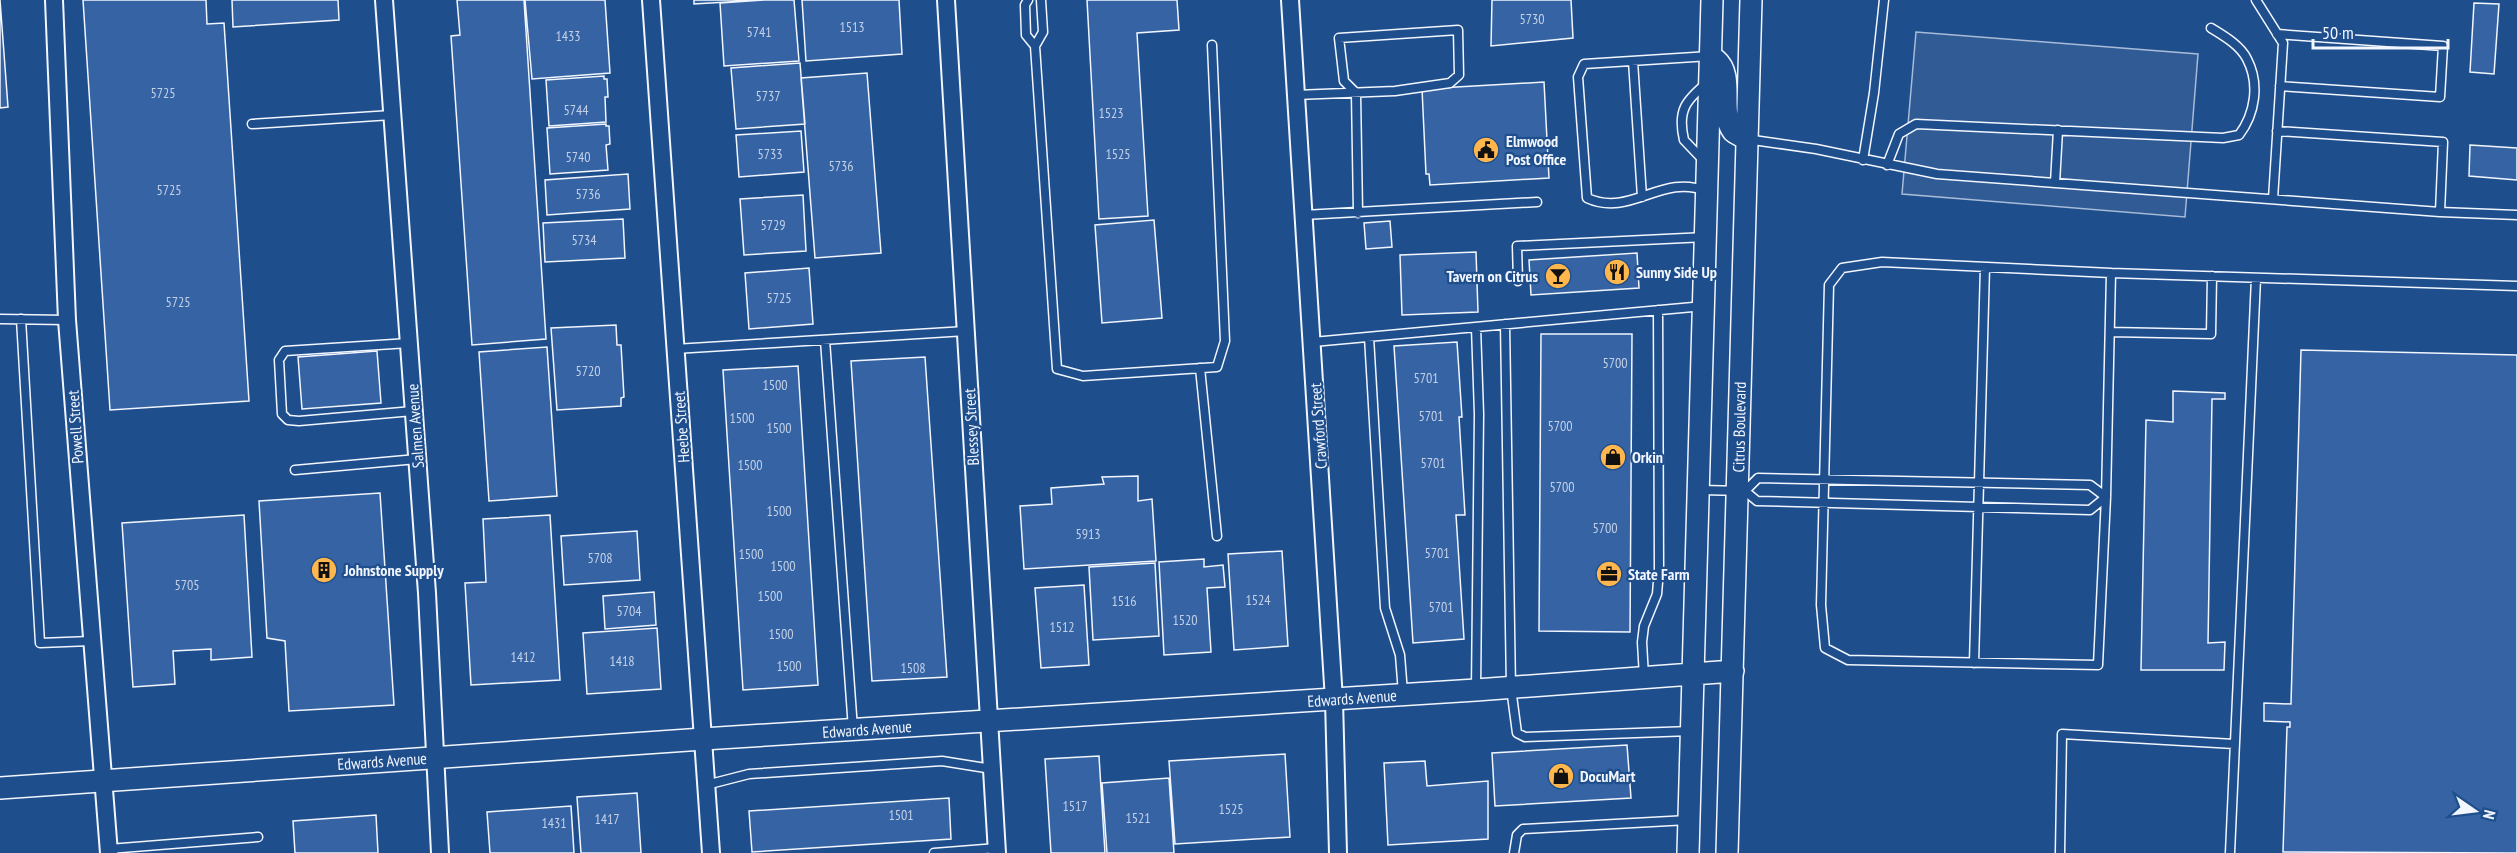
<svg xmlns="http://www.w3.org/2000/svg" width="2517" height="853" font-family="'PT Sans Narrow',sans-serif">
  <rect width="100%" height="100%" fill="#1f4e8c"/>
  <!-- parking -->
  <path fill="#305b95" stroke="#a8bbd7" stroke-width="1.5" d="M1916,32L2198,54L2185,217L1902,194Z"/>
  <!-- building -->
  <path fill="#3563a3" stroke="#f2f6ff" stroke-width="1.5" d="M0,0L8,107L0,108Z
    M83,0H206L207,24L224,23L249,401L110,410Z
    M232,0H338L339,20L233,27Z
    M457,0H524L546,339L472,345L451,36L460,35Z
    M525,0H605L610,73L532,79Z
    M694,0H762L694,4Z
    M764,0H794L799,61L724,66L720,3Z
    M802,0H899L902,54L806,61Z
    M1087,0H1177L1179,30L1137,33L1148,216L1099,219Z
    M1492,0H1571L1573,38L1491,46Z
    M2474,3L2499,4L2494,74L2470,72Z
    M800,63L805,124L736,129L731,68Z
    M867,73L881,253L815,258L801,78Z
    M604,76V79H607L608,97H605L606,122L549,126L546,80Z
    M1544,82L1549,178L1430,185L1429,174H1426L1422,89Z
    M606,124V126H609L610,144L606,145L608,170L550,174L547,128Z
    M801,131L804,172L739,177L736,135Z
    M2470,145L2517,148V180L2469,176Z
    M628,174L630,209L547,215L545,180Z
    M803,195L806,251L744,255L740,199Z
    M623,219L625,258L545,262L543,223Z
    M1154,220L1162,318L1102,323L1095,225Z
    M1390,221L1392,247L1366,249L1364,223Z
    M1476,252L1478,312L1402,315L1400,255Z
    M1637,253L1639,288L1531,295L1529,260Z
    M809,268L813,324L749,329L745,273Z
    M616,325L617,345H621L624,397L621,398V406L557,410L551,328Z
    M1541,334H1632L1630,632L1539,631Z
    M1457,342L1462,417H1459L1465,515H1456L1464,639L1413,643L1394,346Z
    M547,347L557,496L489,501L479,352Z
    M2301,350L2517,355V853L2283,852L2287,727H2290V722L2264,721V703L2291,704Z
    M377,351L381,403L302,409L298,357Z
    M925,357L947,677L872,681L851,361Z
    M798,366L818,685L743,690L723,370Z
    M2173,391L2225,393V399H2212L2208,643L2225,642L2224,670H2141L2146,420L2173,422Z
    M1138,476V501L1152,499L1156,561L1024,569L1020,506L1052,504L1051,488L1104,484L1102,477Z
    M380,493L394,705L289,711L285,641L267,638L259,501Z
    M244,515L252,657L211,660V649L173,651L175,684L133,687L122,523Z
    M550,515L560,680L471,685L465,583L486,582L483,519Z
    M637,531L640,580L564,585L561,536Z
    M1282,551L1288,646L1234,650L1228,554Z
    M1204,559V567L1223,565L1225,587L1207,588L1211,652L1164,655L1159,562Z
    M1155,563L1159,636L1093,640L1089,567Z
    M1084,585L1089,665L1041,668L1035,588Z
    M654,592L656,625L605,629L603,596Z
    M657,628L661,689L587,694L583,633Z
    M1627,745L1631,798L1495,806L1492,753Z
    M1285,754L1290,837L1175,844L1169,761Z
    M1099,756L1105,853H1051L1045,759Z
    M1425,761L1427,786L1488,781V839L1388,845L1384,763Z
    M1169,778L1174,853H1107L1102,783Z
    M637,793L641,853H581L577,797Z
    M949,798L951,839L752,852L749,811Z
    M571,806L574,853H490L487,812Z
    M376,815L378,853H295L293,821Z"/>
  <g fill="none" stroke-linecap="round" stroke-linejoin="round">
    <!-- service casing -->
    <g stroke="#f2f6ff" stroke-width="11">
      <path id="service" d="M1028,0L1025,5L1026,35L1035,46
        M1041,0L1043,32L1035,46L1057,369L1083,376L1217,367L1225,341L1212,45
        M2256,0L2283,43L2273,199
        M2277,34L2443,46L2440,97L2280,86
        M1633,61L1642,197
        M1296,95L1395,91L1450,83L1459,75L1458,30L1339,38L1344,81L1356,93L1358,213
        M252,124L392,115
        M2277,131L2443,142L2440,212
        M1746,139L1816,149L1937,174L2440,212L2517,215
        M1863,160L1874,93L1884,0
        M1704,161L1684,140C1677,110 1686,100 1708,82
        M1887,165L1899,134L1916,124L2223,138L2239,135C2255,114 2260,84 2247,59C2240,45 2224,36 2211,28
        M2055,183L2058,130
        M1706,191C1661,173 1631,218 1587,198L1578,77L1584,64L1710,56
        M1304,215L1537,202
        M1882,262L2111,273L2106,497L2098,665L1848,660L1825,648L1821,605L1829,285L1842,268Z
        M2111,273L2517,286
        M1518,281L1517,246L1706,237
        M0,319L67,320
        M21,319L40,643L91,641
        M1505,324L1511,688L1517,733L1525,737L1691,731
        M2110,332L2211,334L2212,276
        M1369,337L1385,608L1400,655L1403,693
        M825,340L853,729
        M1313,342L1704,306
        M409,343L285,351L279,360L282,414L288,420L299,421L413,411
        M675,349L966,331
        M1200,368L1217,536
        M295,470L417,459
        M1700,490L1745,491L1757,501L2090,510L2106,497L2090,485L1758,478L1745,491
        M1974,663L1985,267
        M1644,677L1642,642L1644,626L1657,594L1659,570L1658,310
        M1476,690L1479,414L1476,327
        M706,785L749,774L942,761L992,769
        M109,849L258,837
        M934,853L997,848
        M1514,853L1517,835L1523,829L1688,820
        M2060,853L2062,734L2234,744
        M2230,853L2256,278"/>
    </g>
    <!-- minor casing -->
    <g stroke="#f2f6ff" stroke-width="20">
      <path id="minor" d="M54,0L67,320L109,853
        M384,0L427,593L440,853
        M651,0L711,853
        M946,0L997,853
        M1290,0L1334,700L1338,853"/>
    </g>
    <!-- tertiary casing -->
    <g stroke="#f2f6ff" stroke-width="24">
      <path id="tertiary" d="M1716,60C1735,76 1718,111 1733,131C1736,134 1742,136 1746,139
        M0,788L703,739L1476,690L1733,671
        M1688,853L1712,0
        M1727,853L1751,0"/>
    </g>
    <!-- service -->
    <use href="#service" stroke="#1f4e8c" stroke-width="8"/>
    <!-- minor -->
    <use href="#minor" stroke="#1f4e8c" stroke-width="16"/>
    <!-- tertiary -->
    <use href="#tertiary" stroke="#1f4e8c" stroke-width="21"/>
  </g>
  <!-- icons -->
  <defs>
    <g id="civic-disc" transform="scale(1.35)"><circle r="9.5" fill="#ffb74d" stroke="#1f4e8c"/><path d="M-.6-6.5H3V-4.5H.6V-3L4-1V1h2V6H-6V1h2V-1L-.6-3ZM-1.2 2.5V6h2.4V2.5Z" fill="#111"/></g>
    <g id="restaurant-disc" transform="scale(1.35)"><circle r="9.5" fill="#ffb74d" stroke="#1f4e8c"/><path d="M-5-6h1v4h1v-4h1v4h1v-4h1v5L-1.5 .5V6h-2V.5L-5-1ZM5-6V6H3V1.5H1.5Q1.5-4 5-6Z" fill="#111"/></g>
    <g id="bar-disc" transform="scale(1.35)"><circle r="9.5" fill="#ffb74d" stroke="#1f4e8c"/><path d="M-6-5H6L.8 .8V4.5H3.5V6h-7V4.5H-.8V.8Z" fill="#111"/></g>
    <g id="shop-disc" transform="scale(1.35)"><circle r="9.5" fill="#ffb74d" stroke="#1f4e8c"/><path d="M-5-2.5h2.3a2.7 3.5 0 0 1 5.4 0H5L5.5 6h-11ZM-1.5-2.5h3a1.5 2.3 0 0 0-3 0Z" fill="#111"/></g>
    <g id="building-disc" transform="scale(1.35)"><circle r="9.5" fill="#ffb74d" stroke="#1f4e8c"/><path d="M-4-6H4V6H1V3H-1V6H-4ZM-2.5-4.3h1.7v1.8h-1.7ZM.8-4.3h1.7v1.8H.8ZM-2.5-1h1.7V.8h-1.7ZM.8-1h1.7V.8H.8Z" fill="#111"/></g>
    <g id="office-disc" transform="scale(1.35)"><circle r="9.5" fill="#ffb74d" stroke="#1f4e8c"/><path d="M-6-3h4V-5.5h4V-3h4V5H-6ZM-1-4.5V-3h2v-1.5ZM-6 0V1H6V0Z" fill="#111"/></g>
  </defs>
  <g fill-rule="evenodd">
    <use href="#civic-disc" x="1486" y="150"/>
    <use href="#restaurant-disc" x="1617" y="272"/>
    <use href="#bar-disc" x="1558" y="276"/>
    <use href="#shop-disc" x="1613" y="457"/>
    <use href="#building-disc" x="324" y="570"/>
    <use href="#office-disc" x="1609" y="574"/>
    <use href="#shop-disc" x="1561" y="776"/>
  </g>
  <g text-anchor="middle" dominant-baseline="central" stroke-width="4.5" stroke-linejoin="round" paint-order="stroke">
    <!-- number labels -->
    <g font-size="14" fill="#c3d1e8">
      <text x="1532" y="19">5730</text>
      <text x="852" y="27">1513</text>
      <text x="759" y="32">5741</text>
      <text x="568" y="36">1433</text>
      <text x="163" y="93">5725</text>
      <text x="768" y="96">5737</text>
      <text x="576" y="110">5744</text>
      <text x="1111" y="113">1523</text>
      <text x="770" y="154">5733</text>
      <text x="1118" y="154">1525</text>
      <text x="578" y="157">5740</text>
      <text x="841" y="166">5736</text>
      <text x="169" y="190">5725</text>
      <text x="588" y="194">5736</text>
      <text x="773" y="225">5729</text>
      <text x="584" y="240">5734</text>
      <text x="779" y="298">5725</text>
      <text x="178" y="302">5725</text>
      <text x="1615" y="363">5700</text>
      <text x="588" y="371">5720</text>
      <text x="1426" y="378">5701</text>
      <text x="775" y="385">1500</text>
      <text x="1431" y="416">5701</text>
      <text x="742" y="418">1500</text>
      <text x="1560" y="426">5700</text>
      <text x="779" y="428">1500</text>
      <text x="1433" y="463">5701</text>
      <text x="750" y="465">1500</text>
      <text x="1562" y="487">5700</text>
      <text x="779" y="511">1500</text>
      <text x="1605" y="528">5700</text>
      <text x="1088" y="534">5913</text>
      <text x="1437" y="553">5701</text>
      <text x="751" y="554">1500</text>
      <text x="600" y="558">5708</text>
      <text x="783" y="566">1500</text>
      <text x="187" y="585">5705</text>
      <text x="770" y="596">1500</text>
      <text x="1258" y="600">1524</text>
      <text x="1124" y="601">1516</text>
      <text x="1441" y="607">5701</text>
      <text x="629" y="611">5704</text>
      <text x="1185" y="620">1520</text>
      <text x="1062" y="627">1512</text>
      <text x="781" y="634">1500</text>
      <text x="523" y="657">1412</text>
      <text x="622" y="661">1418</text>
      <text x="789" y="666">1500</text>
      <text x="913" y="668">1508</text>
      <text x="1075" y="806">1517</text>
      <text x="1231" y="809">1525</text>
      <text x="901" y="815">1501</text>
      <text x="1138" y="818">1521</text>
      <text x="607" y="819">1417</text>
      <text x="554" y="823">1431</text>
    </g>
    <!-- poi labels -->
    <g font-size="16" font-weight="bold" fill="#f2f6ff" stroke="#1f4e8c" text-anchor="start">
      <text x="1506" y="141">Elmwood<tspan x="1506" dy="18">Post Office</tspan></text>
      <text x="1636" y="272">Sunny Side Up</text>
      <text x="1538" y="276" text-anchor="end">Tavern on Citrus</text>
      <text x="1632" y="457">Orkin</text>
      <text x="344" y="570">Johnstone Supply</text>
      <text x="1628" y="574">State Farm</text>
      <text x="1580" y="776">DocuMart</text>
    </g>
    <!-- street labels -->
    <g font-size="16" fill="#f2f6ff" stroke="#1f4e8c">
      <text transform="translate(415 426) rotate(-94)">Salmen Avenue</text>
      <text transform="translate(1318 426) rotate(-94)">Crawford Street</text>
      <text transform="translate(75 427) rotate(-94)">Powell Street</text>
      <text transform="translate(681 427) rotate(-94)">Heebe Street</text>
      <text transform="translate(971 427) rotate(-93)">Blessey Street</text>
      <text transform="translate(1739 427) rotate(-89)">Citrus Boulevard</text>
      <text transform="translate(1352 698) rotate(-4)">Edwards Avenue</text>
      <text transform="translate(867 729) rotate(-4)">Edwards Avenue</text>
      <text transform="translate(382 761) rotate(-4)">Edwards Avenue</text>
    </g>
  </g>
  <!-- north arrow -->
  <g transform="translate(2475 811) rotate(104)" stroke="#1f4e8c" stroke-width="4.5" paint-order="stroke">
  <path d="M0-4.5L10 22L0 15L-10 22Z" fill="#f2f6ff"/>
  <text y="-9" font-size="16" font-weight="bold" text-anchor="middle" fill="#f2f6ff">N</text>
  </g>
  <!-- scale -->
  <path d="M2313 39v9h135v-9" fill="none" stroke="#f2f6ff" stroke-width="3"/>
  <text x="2322" y="39" font-size="18" fill="#f2f6ff" stroke="#1f4e8c" stroke-width="4.5" paint-order="stroke">50 m</text>
</svg>
